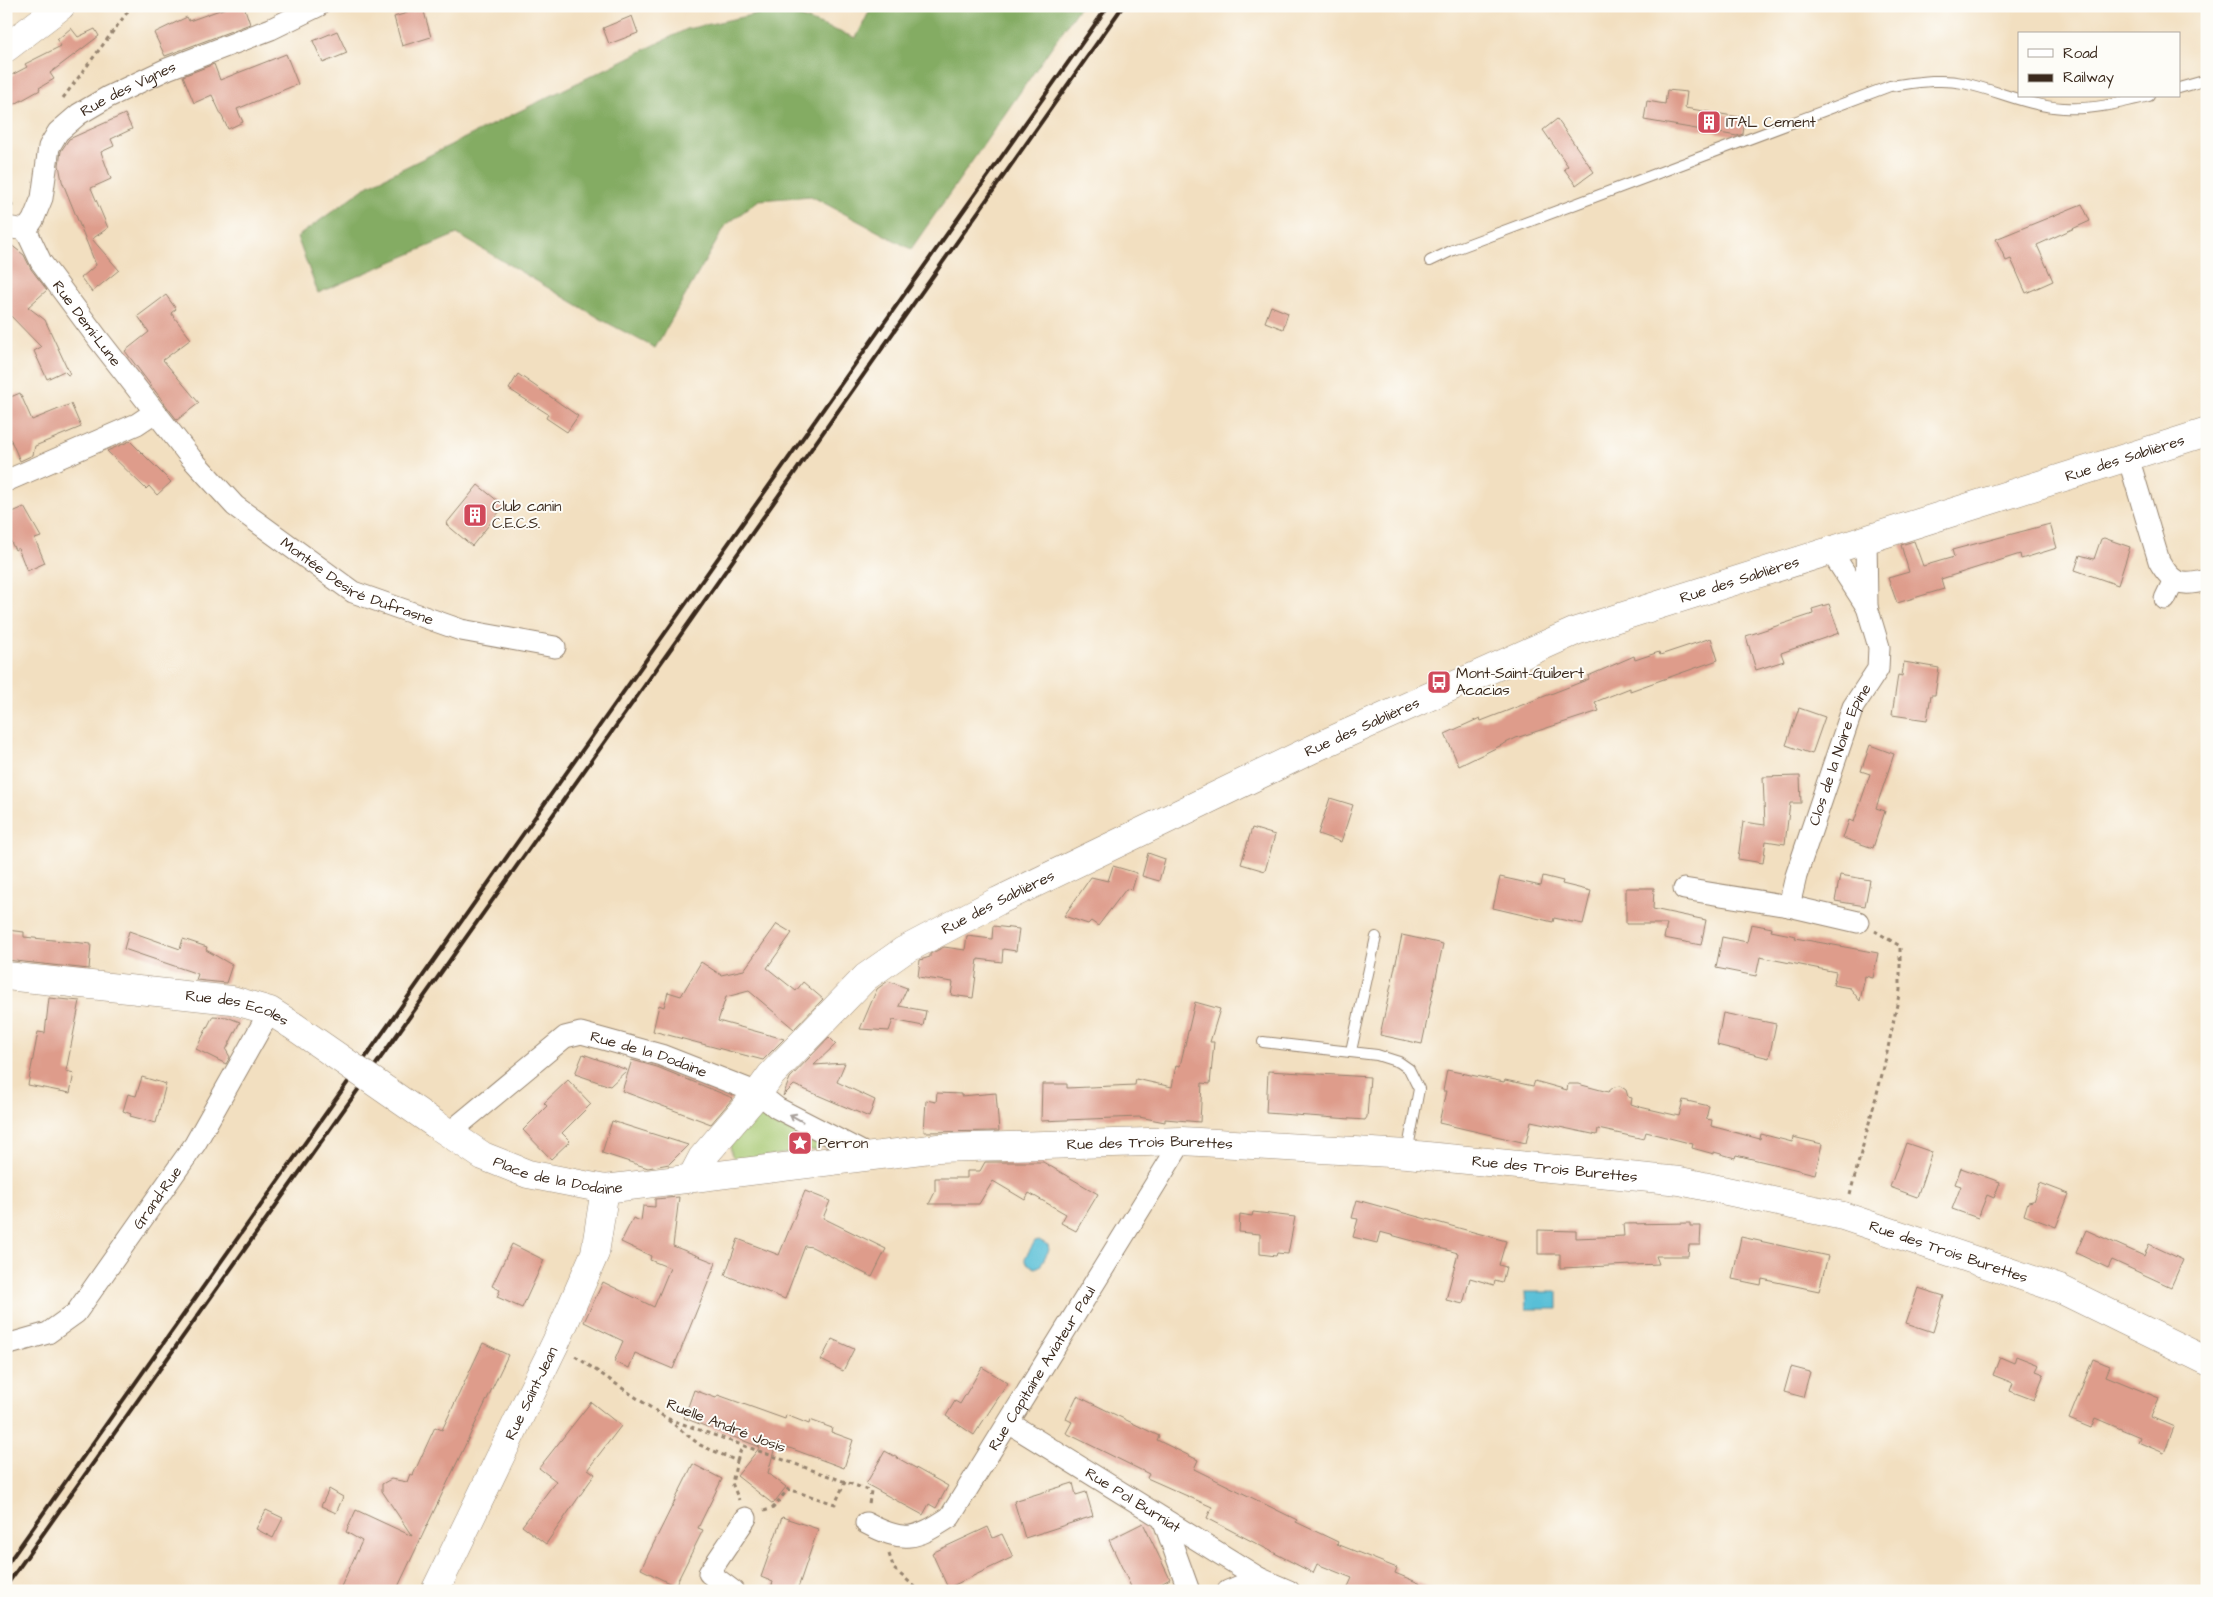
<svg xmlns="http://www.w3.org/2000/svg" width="2213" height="1597" font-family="'Architects Daughter',sans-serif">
  <rect width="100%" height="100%" fill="#fdfcf7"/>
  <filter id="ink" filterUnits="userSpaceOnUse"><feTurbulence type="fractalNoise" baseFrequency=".02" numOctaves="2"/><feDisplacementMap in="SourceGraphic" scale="10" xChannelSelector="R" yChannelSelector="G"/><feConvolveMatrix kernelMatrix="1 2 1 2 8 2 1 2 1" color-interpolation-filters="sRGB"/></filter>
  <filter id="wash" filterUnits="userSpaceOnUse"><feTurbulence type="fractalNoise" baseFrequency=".0096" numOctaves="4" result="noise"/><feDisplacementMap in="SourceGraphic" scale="20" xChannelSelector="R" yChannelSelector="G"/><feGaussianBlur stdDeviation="1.12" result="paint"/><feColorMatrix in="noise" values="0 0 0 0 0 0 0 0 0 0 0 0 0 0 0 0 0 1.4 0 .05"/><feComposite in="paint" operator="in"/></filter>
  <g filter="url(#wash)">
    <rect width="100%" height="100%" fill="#f2dfc0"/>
    <!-- green -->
    <path fill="#a6c871" stroke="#707948" d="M762,1111L769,1112L816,1138L820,1149L736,1160L732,1155L730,1146L757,1112Z"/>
    <!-- forest -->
    <path fill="#84ac63" stroke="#606b40" d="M872,6H1080L911,249L811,196L759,200L726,225L655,348L606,322L457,234L318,293L297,237L369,185L687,29L779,9L856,38Z"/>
    <!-- water -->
    <path fill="#59bfd7" stroke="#4a747a" d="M1039,1240L1048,1245L1049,1250L1040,1266L1035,1268L1025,1262V1258L1035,1241Z
      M1525,1292H1558V1309H1526Z"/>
    <g id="blocks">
      <!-- building -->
      <path fill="#de9c8b" d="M231,6H244L250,24L165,56L154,33L187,17L189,21Z
        M423,8L431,37L402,46L394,17Z
        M632,16L638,33L609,44L603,28Z
        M71,28L78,37L95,29L99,36L50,73L54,79L39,88L40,90L6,109V78L27,67L25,64L61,46L57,40Z
        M337,31L347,53L323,63L313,41Z
        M286,54L298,84L237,109L243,122L228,129L212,95L194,103L183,76L214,64L220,80Z
        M1667,90L1687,92L1685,108L1745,118L1743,134L1737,136L1644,120L1647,101L1665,104Z
        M125,114L132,129L111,139L114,146L101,152L111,179L91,188L108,228L92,239L119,270L92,292L81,278L96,265L62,181L59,165L61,151L69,139Z
        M1557,119L1594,172L1576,185L1564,169L1568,166L1543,130Z
        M2082,204L2090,221L2037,245L2053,281L2026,293L2011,259L2006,261L1996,239Z
        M6,241L24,255L31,269L47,290L28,307L45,320L70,374L68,375L64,371L47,379L34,351L41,347L6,311Z
        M166,295L176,309L171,313L191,339L163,360L199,403L177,420L125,351L149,332L138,316Z
        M1271,306L1288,313L1283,329L1265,322Z
        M518,374L578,416L567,432L546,418L548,414L509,389Z
        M20,393L32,420L71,404L81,427L35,446L33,455L20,461L6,429V399Z
        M130,441L171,482L157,495L149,486L146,489L107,451Z
        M478,485L504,506L472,546L446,524Z
        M24,507L41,537L35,539L45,563L27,571L18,548L15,550L6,532V515Z
        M2050,524L2057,548L2021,559L2020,554L1941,579L1944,589L1897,603L1888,578L1909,572L1901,545L1914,541L1923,566L1954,557L1952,550Z
        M2104,538L2130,547L2118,585L2075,570L2080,555L2094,559L2101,539Z
        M1829,604L1839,633L1781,653L1784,661L1756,670L1746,636L1813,614L1812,609Z
        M1711,638L1718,660L1630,691V688L1595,702L1599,711L1516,738L1459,766L1445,734L1480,718L1481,721L1589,679L1588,676L1634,656L1635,660L1659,652L1660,655Z
        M1904,662L1939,668L1935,695H1931L1927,720L1892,715L1898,675L1902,676Z
        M1799,708L1825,717L1812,754L1786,745Z
        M1870,745L1894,754L1876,808L1885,811L1873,848L1843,838L1849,820L1854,822L1870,774L1861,771Z
        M1800,776L1801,803H1790L1785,844L1766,841L1763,863L1738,859L1743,822L1765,825L1763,777Z
        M1330,798L1353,805L1341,842L1318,834Z
        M1252,828L1275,835L1265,871L1241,864Z
        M1148,853L1165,859L1159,881L1142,876Z
        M1113,866L1137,873L1132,890L1126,889L1098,926L1091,921L1088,924L1064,916L1091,877L1108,881Z
        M1840,875L1870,880L1865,906L1835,901Z
        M1543,876L1563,881L1562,884L1591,891L1583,924L1554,918L1553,922L1493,908L1500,877L1541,886Z
        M1626,888H1654L1653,909L1706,920L1701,945L1664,938L1667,924H1626Z
        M777,924L792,933L767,968L796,991L803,982L823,999L794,1029L749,991L726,997L718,1021L784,1039L763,1060L653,1031L659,1005L664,1007L668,992L681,996L701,962L721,975L744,970Z
        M1751,924L1772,928L1771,931L1796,936L1795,938L1878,953L1873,978L1865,976L1860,1001L1850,988L1833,985L1836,972L1760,957L1756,976L1716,968L1722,937L1747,942Z
        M993,926L1019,929L1016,951L1003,949L1002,962L978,959L973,998L951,995L953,982L918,977L920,960L930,957V954L944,947L965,950L967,936L992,939Z
        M6,930L24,932V937L91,944L89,969L6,960Z
        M129,931L180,949L183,939L207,947L206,950L232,965L226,983L196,980L198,974L124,949Z
        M1402,935L1443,944L1422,1044L1380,1035Z
        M888,981L907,988L899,1006L926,1011L923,1026L893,1020L889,1031L860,1029L877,989Z
        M49,998L80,1001L66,1071L74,1073L70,1093L28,1085L38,1032L45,1033Z
        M1195,1002L1220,1009L1210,1042H1214L1210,1084L1202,1083L1200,1122L1165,1119V1122L1139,1117L1041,1121L1042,1084H1067V1088L1135,1085L1136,1079L1172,1087L1176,1065L1180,1066Z
        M1723,1013L1776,1024L1769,1058L1717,1045Z
        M213,1016L227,1017L240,1022L226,1050L230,1057L226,1064L196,1049Z
        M829,1037L836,1044L814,1065L845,1063L837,1082L875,1100L869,1117L794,1085L783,1096L790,1078Z
        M583,1054L627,1070L610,1086L575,1074Z
        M632,1060L657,1067L733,1098L711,1124L622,1091Z
        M1447,1070L1504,1082L1505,1080L1533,1086L1535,1081L1567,1090L1568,1084H1578L1608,1092L1614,1087L1620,1086L1626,1090L1628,1097L1632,1098L1631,1104L1640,1107L1679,1116L1683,1100L1709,1106L1706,1119L1712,1120L1711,1126L1760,1139L1761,1134L1792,1142L1793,1137L1822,1144L1815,1174L1736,1155L1735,1158L1714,1152V1154L1692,1148L1693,1144L1646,1132L1644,1139L1598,1129L1597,1135L1531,1121L1526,1143L1439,1123L1446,1091H1443Z
        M1268,1071L1370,1077L1367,1117L1365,1120L1266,1113Z
        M142,1077L166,1084L156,1123L130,1116L131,1114L123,1111L128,1094L136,1096Z
        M568,1080L591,1104L562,1133L570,1141L551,1159L523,1130L547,1106L544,1103Z
        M937,1093L961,1094V1096L996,1093L999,1131L924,1132L926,1100L936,1102Z
        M612,1121L688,1145L669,1164L648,1168L602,1153Z
        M1906,1143L1932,1152L1917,1197L1890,1187Z
        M985,1162H1043L1098,1194L1076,1231L1061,1223L1066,1214L1029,1193L1025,1200L993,1181L979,1204H929L935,1192V1178H967V1171H980Z
        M1961,1168L2000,1182L1994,1198L1987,1195L1978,1218L1952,1209L1961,1186L1955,1184Z
        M2040,1183L2069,1194L2056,1227L2024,1215L2028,1202L2033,1201Z
        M805,1191L830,1201L823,1218L886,1249L872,1277L812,1247L805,1246L785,1299L725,1275L738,1239L779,1255Z
        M679,1197L673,1246L716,1263L673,1369L635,1353L629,1368L614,1362L623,1341L584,1322L603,1282L654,1307L670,1268L650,1260L651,1256L621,1242L633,1218L641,1221L643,1206L655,1207V1199Z
        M1357,1200L1506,1241L1499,1265L1506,1267L1502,1283L1495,1281L1494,1285L1470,1278L1463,1304L1446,1300L1458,1253L1380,1232L1377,1243L1353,1237L1358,1219L1352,1218Z
        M1253,1212L1295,1217L1288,1254L1277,1253L1276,1256L1260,1254V1234L1239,1232L1240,1214L1252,1216Z
        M1690,1223V1226H1701L1700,1245H1689L1688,1256H1656L1659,1264L1560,1268V1254H1538V1230L1576,1231V1238L1624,1236L1623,1224Z
        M2086,1230L2144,1256L2149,1244L2183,1260L2171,1287L2112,1260L2108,1268L2076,1253Z
        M1741,1237L1828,1256L1819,1291L1762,1279L1761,1285L1732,1279Z
        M512,1244L544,1260L522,1308L497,1297L500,1290L492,1286Z
        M1918,1288L1944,1296L1933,1332L1906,1323Z
        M832,1339L854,1349L843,1371L821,1360Z
        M483,1343L508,1355L396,1591H339L362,1541L346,1532L356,1510L412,1536L382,1491V1484L391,1479L407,1482L410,1474L413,1475L435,1427L442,1430Z
        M2016,1356L2039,1365L2036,1371L2044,1374L2034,1400L2010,1391L2013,1383L1993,1375L2000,1357L2014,1363Z
        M2093,1359L2110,1366L2106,1376L2159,1398L2151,1417L2174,1427L2164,1453L2138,1442L2140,1437L2095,1418L2091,1428L2069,1419Z
        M982,1367L1008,1383L974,1435L946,1416L955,1401L960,1404Z
        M1791,1367L1810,1372L1803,1397L1784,1392Z
        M694,1390L716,1398L718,1395L785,1419L786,1415L809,1424L810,1420L832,1428L831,1432L853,1440L844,1468L776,1443L768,1473L786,1487L773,1504L737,1476L760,1447L684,1418Z
        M1077,1396L1159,1436L1157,1440L1198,1460L1194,1469L1297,1520L1296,1522L1338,1542L1337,1544L1397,1568L1395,1573L1438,1591H1346L1352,1578L1317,1564L1313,1573L1207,1518L1212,1507L1147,1478L1149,1474L1066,1433L1072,1422L1066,1419Z
        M591,1402L621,1426L588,1469L595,1474L546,1544L522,1526L556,1481L539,1468Z
        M885,1451L948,1486L936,1508L929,1504L923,1515L866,1484Z
        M693,1464L722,1479L698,1528L703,1530L675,1586L641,1569Z
        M1073,1483L1076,1495L1086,1492L1093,1516L1025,1538L1014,1501Z
        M329,1489L343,1497L336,1513L321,1506Z
        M266,1510L283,1518L273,1538L256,1529Z
        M782,1517L818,1529L797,1591H770L773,1582L761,1577Z
        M1143,1523L1170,1579L1159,1585L1161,1591H1133L1109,1540Z
        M988,1527L993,1538L1002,1534L1013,1557L948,1588L932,1553Z"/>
    </g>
  </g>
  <g filter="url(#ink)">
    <use href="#blocks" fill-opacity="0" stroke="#96846f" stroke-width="1"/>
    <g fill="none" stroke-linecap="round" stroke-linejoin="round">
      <!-- lane casing -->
      <g stroke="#96846f" stroke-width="12">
        <path id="lane" d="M2179,88L2207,80
          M1430,261L1453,250L1890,86C1914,83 1939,78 1963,83C1997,90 2027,106 2063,108C2092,110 2120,103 2149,96
          M1263,1042L1377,1055L1399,1062L1409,1069L1419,1089L1407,1153
          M1351,1051L1376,937"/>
      </g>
      <!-- street casing -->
      <g stroke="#96846f" stroke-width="23">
        <g id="street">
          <path id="s1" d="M6,227L26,230L33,220L42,198L49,147L58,132L79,114L108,97L167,69L271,29L318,6"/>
          <path id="s2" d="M26,230L41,262L99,340L191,458L235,506L353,592L461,630L555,647"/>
          <path d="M2128,457L2159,561C2172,584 2181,587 2207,580"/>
          <path d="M6,481L137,424L155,412"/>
          <path d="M1830,550L1867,607"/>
          <path d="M2165,599L2174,580"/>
          <path d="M1684,889L1789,906L1858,922"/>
          <path id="s3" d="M1789,906L1796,876L1853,707L1878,669L1879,647L1867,607L1866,538"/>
          <path id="s4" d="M449,1133L565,1037L581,1033L661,1055L758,1093L777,1108L870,1156"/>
          <path id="s5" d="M6,1345L48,1333L76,1313L195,1144L270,1011"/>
          <path id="s6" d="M1009,1423L1259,1578L1289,1591"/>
          <path d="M1163,1519L1189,1591"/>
          <path id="s7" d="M866,1523C904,1543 915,1540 950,1517L1182,1141"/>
          <path d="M733,1591L709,1573L746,1518"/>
          <path d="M1228,1591L1259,1578"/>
        </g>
      </g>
      <!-- secondary casing -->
      <g stroke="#96846f" stroke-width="29">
        <g id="secondary">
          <path d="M6,48L61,6"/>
          <path id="s8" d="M6,976L232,1000L270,1011L292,1025"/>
          <path id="s9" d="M435,1124L483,1156L528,1174L605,1189L938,1148L1182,1141L1407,1154L1680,1181L1843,1216L2060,1289L2207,1361"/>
          <path id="s10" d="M692,1177L702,1158L758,1093L771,1075L866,977L903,951L998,901L1319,746L1576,631L2207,432"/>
          <path id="s11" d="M435,1591L556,1342L595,1253L605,1189"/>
        </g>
      </g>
      <!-- path -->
      <path stroke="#96846f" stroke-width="3" stroke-dasharray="4 4" stroke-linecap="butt" d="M63,98L132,6
        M6,201L11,200L12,207
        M1850,1194L1884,1067L1900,990V946L1875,931
        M575,1356L666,1418L871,1491L869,1504
        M668,1420L700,1445L737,1461L732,1483L739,1500
        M737,1461L742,1446
        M764,1511L773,1508L788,1489L835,1504L845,1482
        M889,1554L894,1569L920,1591"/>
      <!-- lane -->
      <use href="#lane" stroke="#fff" stroke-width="10"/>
      <!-- street -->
      <use href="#street" stroke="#fff" stroke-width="21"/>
      <!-- secondary -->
      <use href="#secondary" stroke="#fff" stroke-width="28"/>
      <!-- rail -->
      <path stroke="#3b2a1e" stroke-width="4" d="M6,1566L1108,6
        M6,1586L672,647L1123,6"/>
      <!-- secondary-bridge casing -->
      <g stroke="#96846f" stroke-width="29" stroke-linecap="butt">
        <path id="secondary-bridge" d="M292,1025L435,1124"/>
      </g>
      <!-- secondary-bridge -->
      <use href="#secondary-bridge" stroke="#fff" stroke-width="28"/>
    </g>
    <!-- one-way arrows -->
    <defs><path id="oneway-shaft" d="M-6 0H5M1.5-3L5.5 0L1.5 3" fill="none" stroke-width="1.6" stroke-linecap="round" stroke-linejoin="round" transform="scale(1.25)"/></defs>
    <use stroke="#a79f9a" href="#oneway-shaft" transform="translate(796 1118) rotate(-151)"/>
  </g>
  <!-- icons -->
  <defs>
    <g id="building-square" transform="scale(1.25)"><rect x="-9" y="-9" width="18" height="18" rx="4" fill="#d1495b" stroke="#fdfcf7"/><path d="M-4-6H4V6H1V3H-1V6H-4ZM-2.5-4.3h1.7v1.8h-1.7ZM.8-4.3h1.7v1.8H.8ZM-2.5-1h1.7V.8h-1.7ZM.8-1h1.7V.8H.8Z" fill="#fff"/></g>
    <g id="bus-square" transform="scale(1.25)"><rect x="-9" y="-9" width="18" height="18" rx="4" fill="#d1495b" stroke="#fdfcf7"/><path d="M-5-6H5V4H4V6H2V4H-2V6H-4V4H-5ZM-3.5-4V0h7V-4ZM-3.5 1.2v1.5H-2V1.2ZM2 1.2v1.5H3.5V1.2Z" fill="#fff"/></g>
    <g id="sight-square" transform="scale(1.25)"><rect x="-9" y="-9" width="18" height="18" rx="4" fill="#d1495b" stroke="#fdfcf7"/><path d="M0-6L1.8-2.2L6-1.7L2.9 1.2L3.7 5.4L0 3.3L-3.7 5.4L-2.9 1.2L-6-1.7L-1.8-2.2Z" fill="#fff"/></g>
  </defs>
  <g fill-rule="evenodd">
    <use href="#building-square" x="1709" y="122"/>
    <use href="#building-square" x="475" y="515"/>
    <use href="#bus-square" x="1439" y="682"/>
    <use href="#sight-square" x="800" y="1143"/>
  </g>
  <g text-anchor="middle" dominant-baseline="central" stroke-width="4" stroke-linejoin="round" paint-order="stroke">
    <!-- street labels -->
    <g font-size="15" fill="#3b2a1e" stroke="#fdfcf7">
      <text stroke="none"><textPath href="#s1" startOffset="208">Rue des Vignes</textPath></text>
      <text stroke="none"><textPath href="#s2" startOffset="112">Rue Demi-Lune</textPath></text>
      <text stroke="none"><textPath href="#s10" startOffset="1632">Rue des Sablières</textPath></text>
      <text stroke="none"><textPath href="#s10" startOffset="1228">Rue des Sablières</textPath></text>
      <text stroke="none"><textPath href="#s2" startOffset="492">Montée Desiré Dufrasne</textPath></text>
      <text stroke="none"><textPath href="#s10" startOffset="822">Rue des Sablières</textPath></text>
      <text stroke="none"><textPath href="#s3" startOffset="160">Clos de la Noire Epine</textPath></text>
      <text stroke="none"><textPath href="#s10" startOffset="418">Rue des Sablières</textPath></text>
      <text stroke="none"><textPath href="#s8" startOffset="234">Rue des Ecoles</textPath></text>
      <text stroke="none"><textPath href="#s4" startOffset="238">Rue de la Dodaine</textPath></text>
      <text stroke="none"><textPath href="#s9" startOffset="732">Rue des Trois Burettes</textPath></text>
      <text stroke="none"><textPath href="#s9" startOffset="1138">Rue des Trois Burettes</textPath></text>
      <text stroke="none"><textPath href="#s9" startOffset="136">Place de la Dodaine</textPath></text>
      <text stroke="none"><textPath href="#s5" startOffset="219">Grand-Rue</textPath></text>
      <text stroke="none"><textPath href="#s9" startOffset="1542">Rue des Trois Burettes</textPath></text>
      <text stroke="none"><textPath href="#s7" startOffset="266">Rue Capitaine Aviateur Paul</textPath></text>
      <text stroke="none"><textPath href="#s11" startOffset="220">Rue Saint-Jean</textPath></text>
      <text transform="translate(726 1426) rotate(21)">Ruelle André Josis</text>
      <text stroke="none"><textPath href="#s6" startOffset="146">Rue Pol Burniat</textPath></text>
    </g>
    <!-- poi labels -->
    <g font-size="15" fill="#3b2a1e" stroke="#fdfcf7" text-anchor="start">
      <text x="1726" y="122">ITAL Cement</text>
      <text x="492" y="506">Club canin<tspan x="492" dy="17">C.E.C.S.</tspan></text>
      <text x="1456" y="673">Mont-Saint-Guibert<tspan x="1456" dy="17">Acacias</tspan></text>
      <text x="818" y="1143">Perron</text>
    </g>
  </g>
  <!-- margin -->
  <rect width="2213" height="1597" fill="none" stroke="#fdfcf7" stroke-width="25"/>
  <!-- legend -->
  <rect x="2018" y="32" width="162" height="65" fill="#fdfcf7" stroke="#afa8a0"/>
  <rect x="2028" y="49" width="25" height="8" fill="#ffffff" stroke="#afa8a0"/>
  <text x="2063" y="58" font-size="15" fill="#3b2a1e">Road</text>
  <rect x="2028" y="74" width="25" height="8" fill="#3b2a1e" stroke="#afa8a0"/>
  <text x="2063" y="82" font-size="15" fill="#3b2a1e">Railway</text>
</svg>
